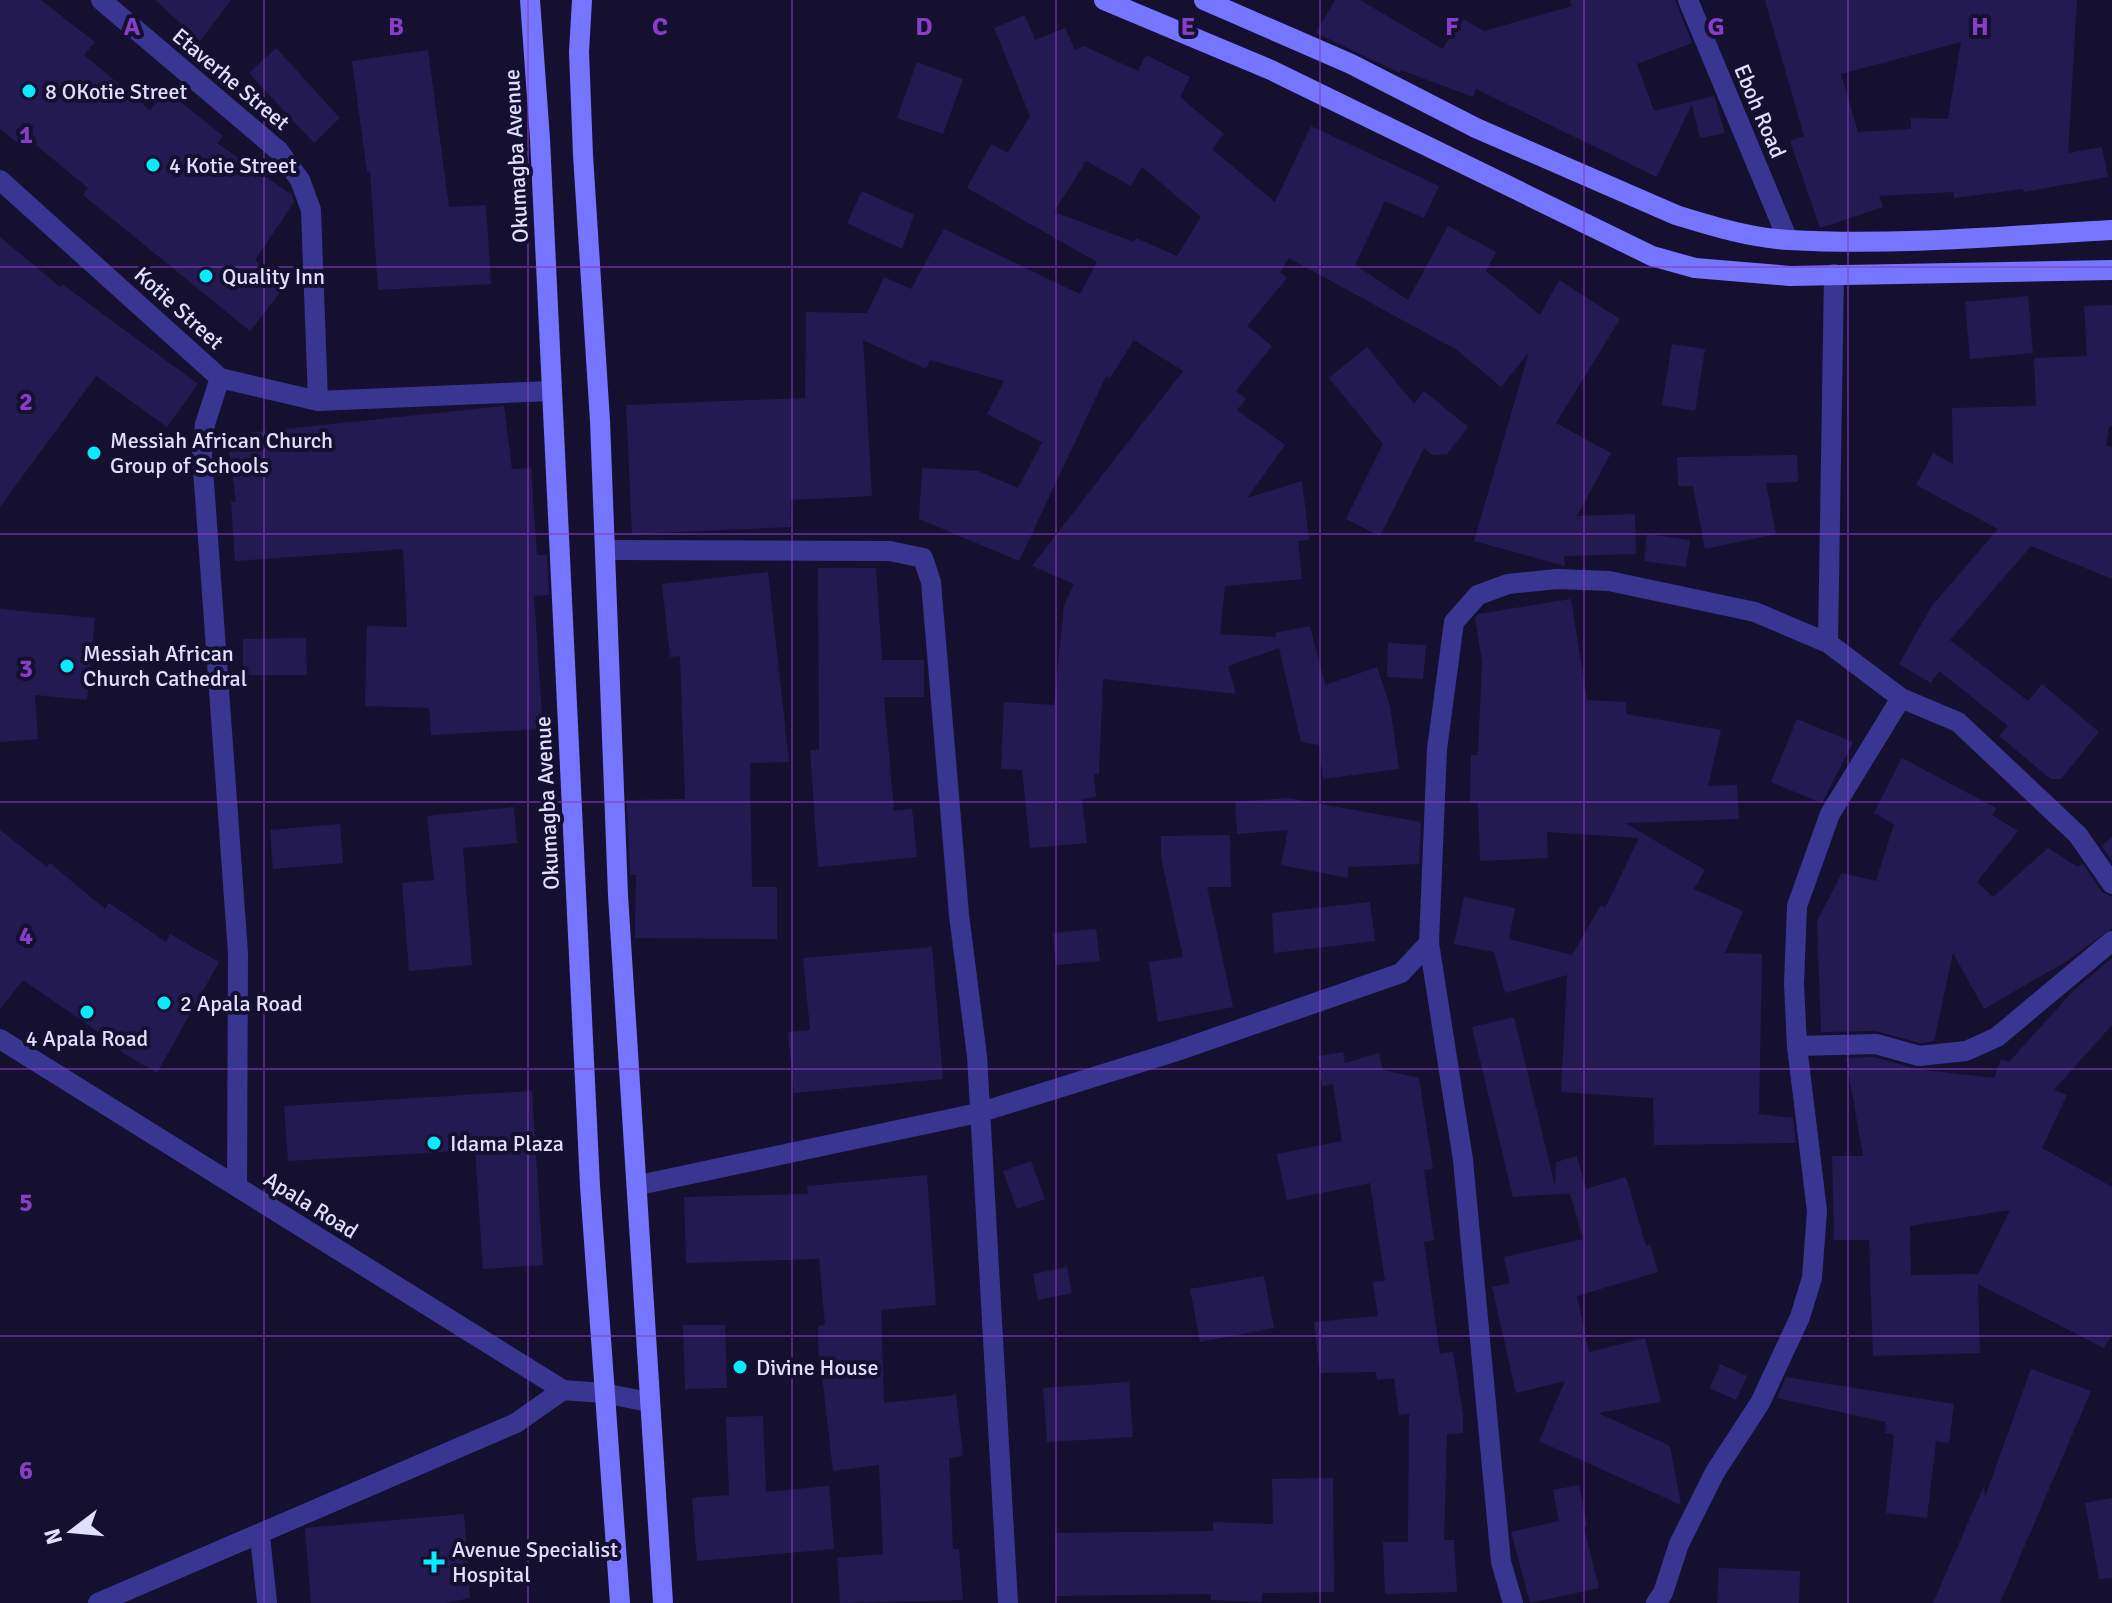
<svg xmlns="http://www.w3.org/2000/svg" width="2112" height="1603" font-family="Signika,sans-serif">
  <rect width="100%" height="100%" fill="#15102f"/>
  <!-- building -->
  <path fill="#241a52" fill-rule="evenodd" d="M0,0H41L95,42L84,55L150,110L166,90L223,136L217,143L292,195L294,202L255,260L286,285L250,331L83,195L88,188L24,135L18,143L0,129Z
    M155,0H231L200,41Z
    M1335,0H1360L1443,49L1461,18L1484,31L1572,6L1570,0H1675L1692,43L1637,64L1654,111L1714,96L1725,133L1700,138L1692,104L1657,177L1476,89L1473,97L1401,70L1400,73L1316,33Z
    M1765,0H2077L2068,153L2102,147L2108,177L2024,192L2023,189L1954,198L1953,192L1879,196L1883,207L1820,228L1790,141L1804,136ZM1961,42L1948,119L1911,118V129L1858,132L1841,74Z
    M1025,15L1035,40L1065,28L1075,50L1084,46L1138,71L1146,55L1190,77L1180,97L1224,134L1212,149L1275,202L1311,126L1439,186L1424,218L1385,201L1355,265L1408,300L1448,226L1496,252L1486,271L1540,315L1559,280L1620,319L1556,423L1611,453L1577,516L1635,514L1636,554L1564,556L1565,566L1474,541L1529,352L1501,387L1457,350L1289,258L1280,272L1287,278L1247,326L1272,346L1236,391L1246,399L1237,410L1285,445L1247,498L1302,481L1309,540L1298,541L1302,579L1225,586L1220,634L1276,637L1275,633L1310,626L1325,685L1377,667L1390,706L1399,769L1323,779L1319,745L1301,742L1279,648L1228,666L1236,694L1103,679L1099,774H1094L1096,797L1082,799L1087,843L1030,848L1022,770L1001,769L1004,702L1054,705L1064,605L1074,584L1032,566L1183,371L1134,340L1110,378L1106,376L1019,561L919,519L922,468L978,471L1018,488L1042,442L987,414L1004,381L930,360L926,369L863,340L872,496L790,500L791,527L632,534L626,405L805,398L806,313L803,312L867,313L884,277L911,289L944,229L1080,294L1097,262L967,188L991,144L1008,153L1030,116L994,28ZM1086,161L1131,186L1142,167L1201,217L1177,256L1136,238L1134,242L1054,212Z
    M276,48L340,118L314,143L249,73Z
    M428,50L449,207L486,205L491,284L378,290L370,171L367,172L352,61Z
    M917,62L963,79L943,134L897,118Z
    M862,191L914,215L902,249L847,223Z
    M0,237L60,287L62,284L198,384L167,427L96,376L0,507Z
    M2028,296L2033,353L1970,359L1965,302Z
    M2112,305V426L2109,427L2106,446L2112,447V579L2031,546L1950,640L2028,701L2042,684L2099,732L2061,779H2051L1999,736L2008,726L1939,671L1931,683L1899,664L1931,607L1998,529L1916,485L1933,453L1953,464L1952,408L2036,406L2034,358L2087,356L2084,306Z
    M1672,344L1705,349L1695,411L1662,405Z
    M1367,347L1414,404L1424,391L1468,427L1447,454L1432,455L1424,448L1380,536L1346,519L1383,444L1329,378Z
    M504,406L512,469L531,468L537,555H547L549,595L534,596L543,729L431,735L429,708L365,706L367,626L407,627L403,549L235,561L231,502H236L227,435Z
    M1797,455L1798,482L1766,483L1776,534L1705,549L1693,486H1678L1677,457Z
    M1647,534L1690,540L1686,567L1644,561Z
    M818,568H876L882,660H924V697H884L894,811L912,809L917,857L818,867L810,750H819Z
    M768,572L789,762L750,763L752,887H777V939L635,938L636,875H630L627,800L685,799L680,656L670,657L662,584Z
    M1571,599L1587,700L1626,702V714L1721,730L1708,786L1737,785L1739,819L1625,823L1705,870L1694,889L1743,911L1725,953L1762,954L1759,1114L1793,1118L1796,1143L1654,1145L1653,1098L1561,1092L1567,975L1505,993L1494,952L1454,944L1464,897L1515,908L1509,939L1572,955L1601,905L1605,908L1639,838L1547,832L1548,858L1480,861L1478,804L1470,803L1471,755H1478L1482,661L1475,618L1478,614Z
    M0,609L95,618L87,700L35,695L38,739L0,742Z
    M306,638L307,675H243V639Z
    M1388,643L1426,645L1423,679L1387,677Z
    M1797,719L1853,742L1822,803L1771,782Z
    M1902,758L1996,808L1992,815L2018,831L1977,882L1993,897L2048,848L2078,867L2083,864L2102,892L2112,897V928L2067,961L1984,1009L1953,953L1934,1041L1920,1043L1876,1031L1821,1032L1817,921L1842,873L1876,881L1894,824L1874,813Z
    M1288,798L1421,822L1419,864L1348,867V878L1281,865L1288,830L1237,834L1235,802Z
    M514,807L517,843L463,848L472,965L409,971L402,883L434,880L427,816Z
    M340,824L343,863L273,869L270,830Z
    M0,830L47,867L50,863L105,909L109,903L166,942L170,934L219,962L157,1073L108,1044L110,1040L23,980L0,1009Z
    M1230,835L1231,887H1207L1233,1007L1158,1022L1149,962L1183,957L1161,858V836Z
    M2112,837V861L2102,846Z
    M1370,902L1375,941L1274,953L1272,913Z
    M1096,929L1100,961L1056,965L1053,933Z
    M932,947L943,1079L794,1093L788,1032L810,1030L803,958Z
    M2112,958V1025L2054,1090L2067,1095L2042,1148L2112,1187V1334L2104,1348L1978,1284L1980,1353L1873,1356L1869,1240H1834L1832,1156H1863L1846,1058L1874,1057L1916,1069L1994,1078L2001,1059L2009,1062L2075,989ZM2010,1210L1978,1274L1911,1275L1910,1226Z
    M1514,1017L1555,1186L1556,1162L1577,1156L1586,1189L1626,1177L1646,1246L1650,1244L1658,1272L1577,1296L1589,1352L1645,1338L1661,1402L1598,1413L1670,1446L1681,1505L1539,1441L1565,1381L1516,1393L1492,1287L1510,1283L1504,1257L1583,1239L1570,1194L1575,1193L1513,1197L1472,1027Z
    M1343,1052L1345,1063L1379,1053L1383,1070L1419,1078L1433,1169L1424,1170L1434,1240L1424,1242L1440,1354L1453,1352L1463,1414V1433L1447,1434L1444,1540H1454L1457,1592L1385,1594L1383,1542H1408L1409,1414L1399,1415L1394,1378L1377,1380L1376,1372L1320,1373L1314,1322L1378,1316L1373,1282L1385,1281L1370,1183L1287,1200L1277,1154L1342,1141L1333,1084L1322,1086L1318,1056Z
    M532,1091L543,1265L483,1269L475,1150L288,1161L284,1106Z
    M1031,1161L1045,1199L1017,1209L1003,1171Z
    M927,1175L936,1305L881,1310L884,1403L956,1395L963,1456L949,1458L953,1549H959L963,1600L840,1603L837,1558L883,1554L879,1465L833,1471L822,1375H819L818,1326L825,1325L819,1259L686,1263L684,1197L808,1194L807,1186Z
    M1067,1267L1072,1293L1038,1300L1033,1274Z
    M1264,1276L1274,1328L1200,1342L1190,1289Z
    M683,1325H725L727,1388L685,1389Z
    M1720,1364L1747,1376L1736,1400L1710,1388Z
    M2031,1369L2091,1391L2000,1603H1933L1984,1486L1985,1497Z
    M1786,1377L1954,1404L1949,1443L1936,1441L1927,1518L1886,1513L1894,1435L1885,1433L1886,1422L1777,1398Z
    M1129,1382L1133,1437L1047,1442L1043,1388Z
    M763,1416L766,1492L829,1486L834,1549L697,1561L692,1498L729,1495L726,1417Z
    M1333,1478L1334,1592L1262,1593V1602L1211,1600V1594L1056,1596L1055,1533L1213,1531V1522L1273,1524L1272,1479Z
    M1579,1485L1587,1526L1584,1527L1599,1588L1530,1603L1511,1532L1559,1521L1553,1490Z
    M2112,1498V1578L2099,1579L2085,1503Z
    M464,1514L470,1598L446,1603H311L305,1528Z
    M1719,1568L1800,1571L1799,1603H1717Z"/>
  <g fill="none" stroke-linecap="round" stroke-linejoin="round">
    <!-- minor -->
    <path stroke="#393692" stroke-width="20" d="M101,0L279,151L300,180L311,210L318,401
      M1688,0L1788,240
      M0,180L220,378L318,401L550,391
      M220,378L205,424L202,455L238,953L237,1187
      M606,550L890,551L923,558L931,582L959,915L977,1056L1008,1603
      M1828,643L1834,274
      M0,1039L563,1390L603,1393L649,1402
      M1797,1046L1876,1044L1919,1056L1966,1051L1997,1037L2112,941
      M639,1185L978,1113L1174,1052L1401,973L1429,943
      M260,1536L267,1603
      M98,1603L516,1423L563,1390
      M1513,1603L1501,1562L1463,1160L1429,943L1437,749L1454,622L1478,595L1508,584L1557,579L1609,581L1755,612L1828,643L1901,698L1958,722L2078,835L2112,884
      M1656,1603L1663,1593L1679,1544L1715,1472L1760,1403L1800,1317L1812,1278L1817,1211L1797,1046L1794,984L1797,906L1830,814L1901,698"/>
    <!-- secondary -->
    <path stroke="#7675ff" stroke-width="20" d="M530,0L540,139L590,1186L620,1603
      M582,0L579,52L583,155L600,421L618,895L663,1603
      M1104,0L1271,70L1652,256L1695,268L1790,276L2112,270
      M1204,0L1351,64L1476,128L1676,215C1712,226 1750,238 1789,240C1896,246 2005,236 2112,230"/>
  </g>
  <!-- grid -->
  <path fill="none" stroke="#853ec5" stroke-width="2" stroke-opacity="0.55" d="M264,0V1603M528,0V1603M792,0V1603M1056,0V1603M1320,0V1603M1584,0V1603M1848,0V1603M0,267H2112M0,534H2112M0,802H2112M0,1069H2112M0,1336H2112"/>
  <!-- markers -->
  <g fill="#0aeaff" stroke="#15102f" stroke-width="3">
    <circle cx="29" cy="91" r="8"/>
    <circle cx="153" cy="165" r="8"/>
    <circle cx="206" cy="276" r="8"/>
    <circle cx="94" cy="453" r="8"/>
    <circle cx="67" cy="666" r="8"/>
    <circle cx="164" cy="1003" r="8"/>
    <circle cx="87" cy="1012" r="8"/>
    <circle cx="434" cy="1143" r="8"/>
    <circle cx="740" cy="1367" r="8"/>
    <path d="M430 1550h8v8h8v8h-8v8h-8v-8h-8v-8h8z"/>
  </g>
  <g text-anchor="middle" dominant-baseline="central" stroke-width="8" stroke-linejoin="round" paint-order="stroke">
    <!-- street labels -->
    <g font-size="22" fill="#e1deff" stroke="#15102f">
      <text transform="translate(231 79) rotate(40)">Etaverhe Street</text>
      <text transform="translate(1760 111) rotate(67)">Eboh Road</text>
      <text transform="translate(516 156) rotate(-93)">Okumagba Avenue</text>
      <text transform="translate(179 308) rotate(42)">Kotie Street</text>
      <text transform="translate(547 803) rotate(-93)">Okumagba Avenue</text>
      <text transform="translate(311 1205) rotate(32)">Apala Road</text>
    </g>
    <!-- poi labels -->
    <g font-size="22" fill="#e1deff" stroke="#15102f" text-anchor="start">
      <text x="45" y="91">8 OKotie Street</text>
      <text x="169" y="165">4 Kotie Street</text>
      <text x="222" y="276">Quality Inn</text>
      <text x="110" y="440">Messiah African Church<tspan x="110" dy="25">Group of Schools</tspan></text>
      <text x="83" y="653">Messiah African<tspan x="83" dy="25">Church Cathedral</tspan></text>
      <text x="180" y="1003">2 Apala Road</text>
      <text x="87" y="1038" text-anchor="middle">4 Apala Road</text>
      <text x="450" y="1143">Idama Plaza</text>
      <text x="756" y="1367">Divine House</text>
      <text x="452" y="1549">Avenue Specialist<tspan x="452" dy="25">Hospital</tspan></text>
    </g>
  </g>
  <g font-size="26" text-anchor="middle" font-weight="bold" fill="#853ec5" stroke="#15102f" stroke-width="8" stroke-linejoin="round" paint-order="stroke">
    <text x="132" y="35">A</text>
    <text x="396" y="35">B</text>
    <text x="660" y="35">C</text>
    <text x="924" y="35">D</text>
    <text x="1188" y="35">E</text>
    <text x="1452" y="35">F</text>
    <text x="1716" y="35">G</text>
    <text x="1980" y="35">H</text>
    <text x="26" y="143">1</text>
    <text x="26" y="410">2</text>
    <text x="26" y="677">3</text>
    <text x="26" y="944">4</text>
    <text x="26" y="1211">5</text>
    <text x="26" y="1479">6</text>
  </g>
  <!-- north arrow -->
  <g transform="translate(72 1531) rotate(254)" stroke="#15102f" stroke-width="6" paint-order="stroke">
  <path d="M0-6L14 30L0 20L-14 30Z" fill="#e1deff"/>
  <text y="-12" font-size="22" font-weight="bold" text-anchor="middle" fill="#e1deff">N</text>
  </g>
</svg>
